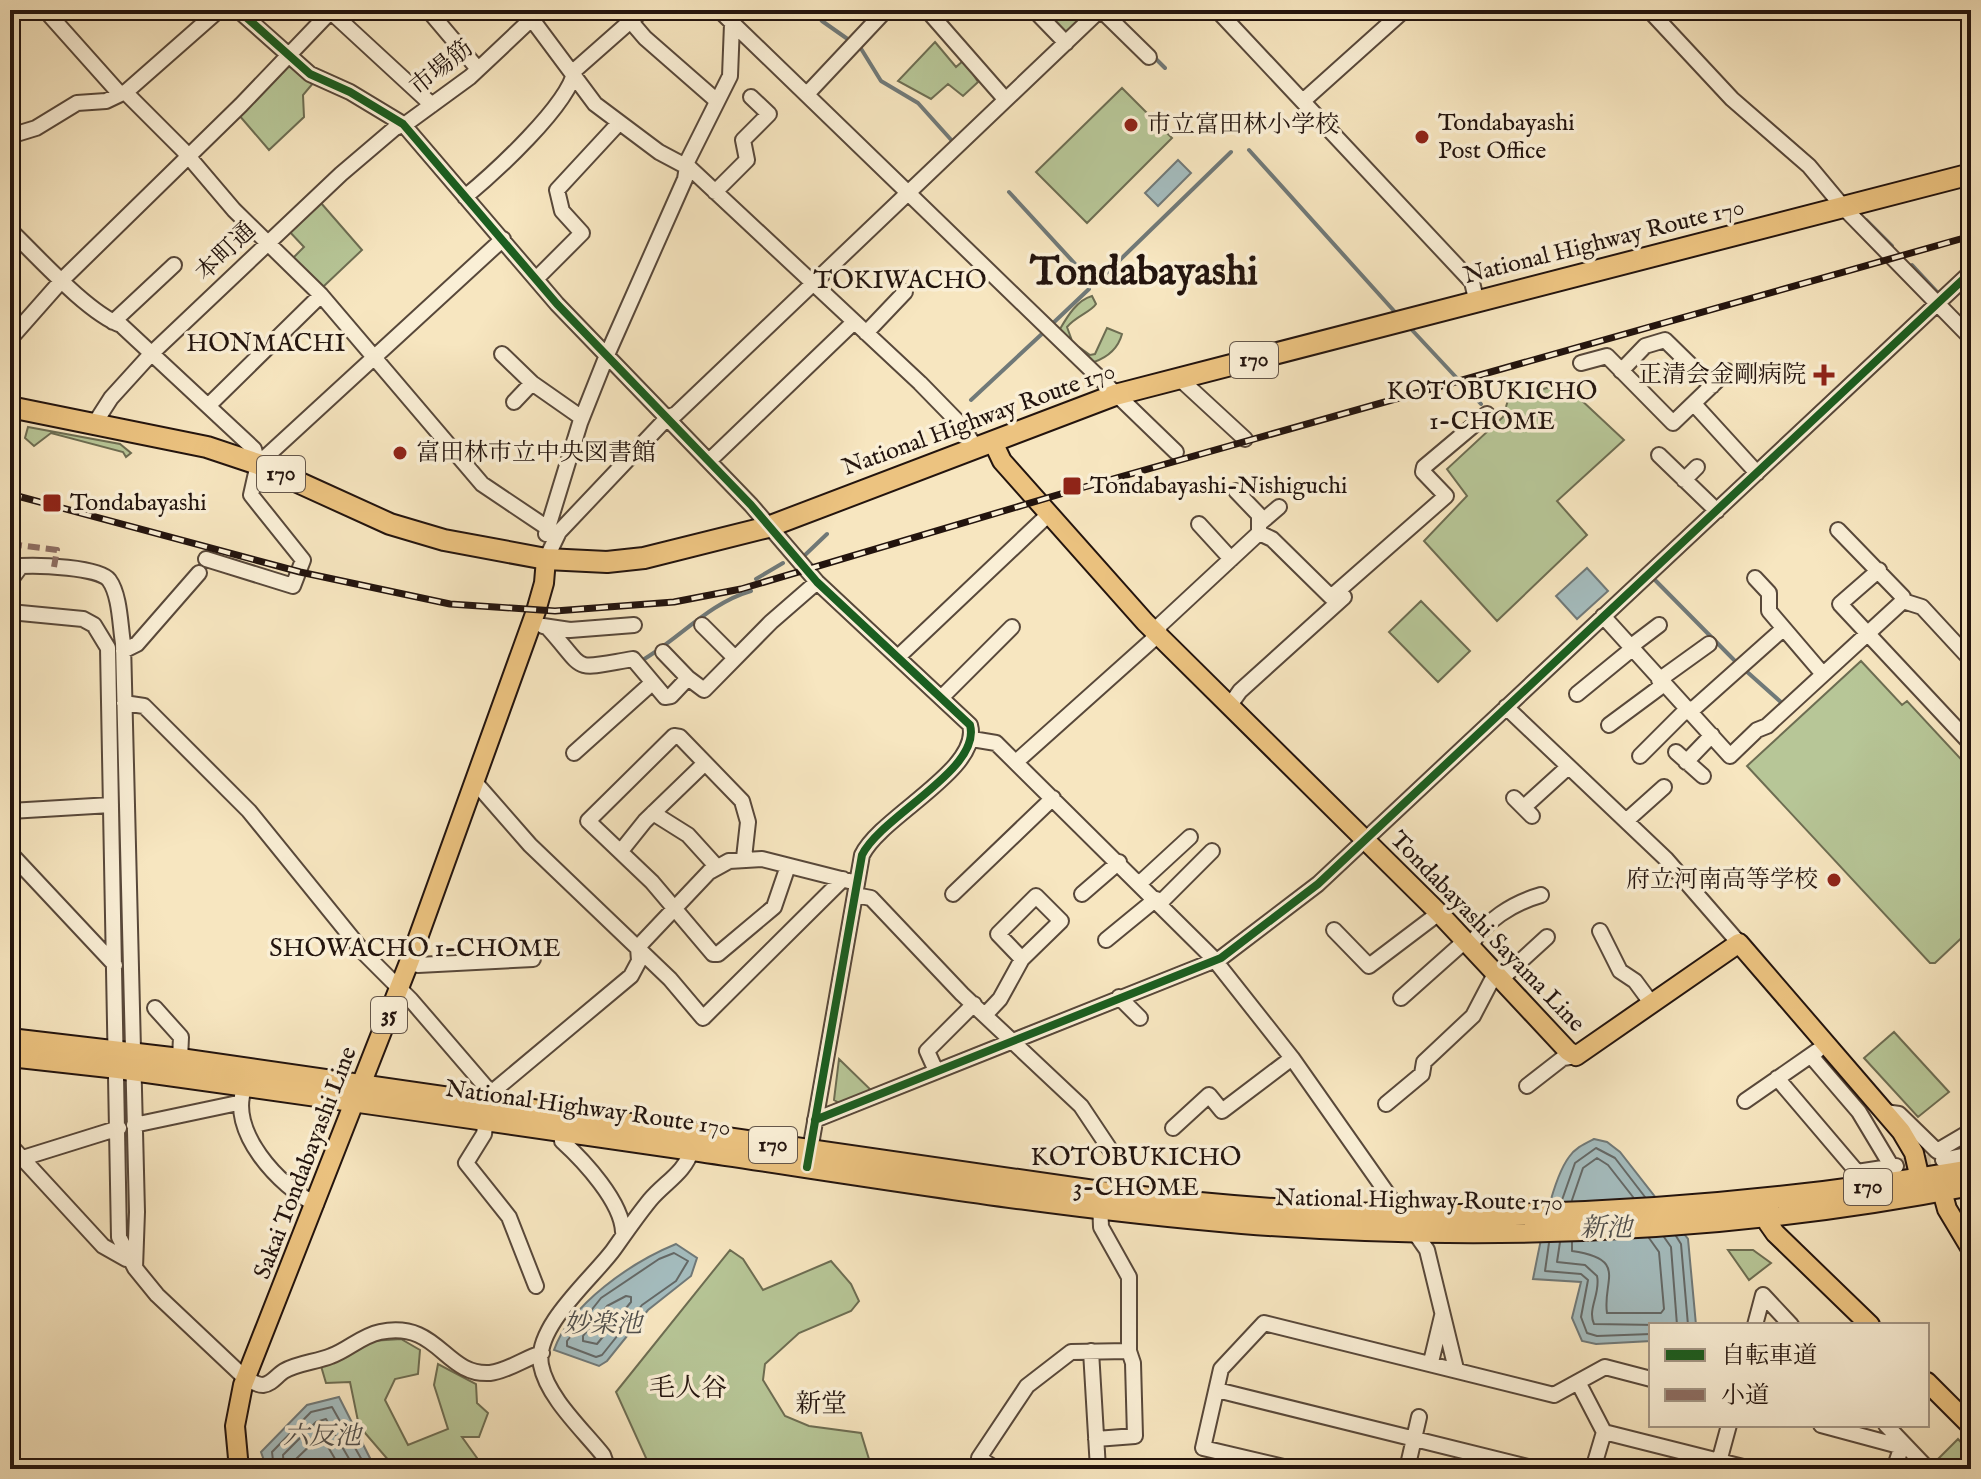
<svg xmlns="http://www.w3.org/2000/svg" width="1981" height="1479" font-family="'IM FELL English','Noto Serif JP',serif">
  <rect width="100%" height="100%" fill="#f7e6c0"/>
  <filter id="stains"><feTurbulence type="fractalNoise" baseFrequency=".0025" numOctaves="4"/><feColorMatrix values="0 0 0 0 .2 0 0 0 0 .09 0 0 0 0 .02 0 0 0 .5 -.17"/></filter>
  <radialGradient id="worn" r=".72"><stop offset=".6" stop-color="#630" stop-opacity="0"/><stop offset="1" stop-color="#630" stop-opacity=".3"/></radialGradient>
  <!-- green -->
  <path fill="#b7c697" stroke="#6d6d52" stroke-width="2" d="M1040,10H1084L1086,14L1065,35Z
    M935,42L956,67L964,60L978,82L963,96L948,84L931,99L898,81Z
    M288,59L314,82L303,95L304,117L269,150L238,114Z
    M1122,88L1172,138L1087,223L1036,172Z
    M321,203L362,250L324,286H317L292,259L304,247L288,230Z
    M1092,296L1096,304C1091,312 1076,316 1067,327L1071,338L1064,336L1060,329C1067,317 1077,300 1092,296Z
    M1107,328L1122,334C1118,349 1108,357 1094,362L1079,347L1090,355L1095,354Z
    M1563,383L1624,440L1557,501L1587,535L1497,621L1424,541L1467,496L1447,469L1503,417L1508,400Z
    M28,427L120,444L131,453L126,457L123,452L51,433L34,446L25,438Z
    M1421,601L1470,651L1438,682L1389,632Z
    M1861,661L1902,705L1907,701L1971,770V929L1935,963H1930L1747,766Z
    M1894,1032L1949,1092L1918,1117L1864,1058Z
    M839,1059L873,1092L841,1104L834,1100Z
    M730,1250L743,1259L763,1290L831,1261L851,1284L859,1301L851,1311L799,1333L765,1364L763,1380L785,1416L809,1426L861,1433L872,1469H651L616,1392Z
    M1728,1250H1753L1771,1263L1749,1280Z
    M401,1339L420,1350L418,1374L395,1379L385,1400L408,1445L448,1429L434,1385L438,1364L476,1384L477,1403L488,1413L479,1437H462L477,1458L475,1469H396L359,1426L350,1382L326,1383L321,1366L371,1341Z
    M1958,1439L1971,1453V1469H1936L1932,1465Z"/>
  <!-- water -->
  <path fill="#a4bcbe" stroke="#707978" stroke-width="2" d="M1178,160L1191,173L1158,206L1145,193Z
    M1587,568L1608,591L1577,619L1556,596Z
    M1594,1139L1607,1142L1620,1152L1688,1239L1696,1325H1651V1341L1596,1344L1582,1341L1572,1318L1581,1282L1533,1279C1539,1249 1551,1181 1569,1157C1575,1148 1584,1144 1594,1139Z
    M676,1244L697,1258L691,1276L648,1310L607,1361L599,1366L554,1350C570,1304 632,1262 676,1244Z
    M339,1397L372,1462L380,1469H267L261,1452L307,1405Z"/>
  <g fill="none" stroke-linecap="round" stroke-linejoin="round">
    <!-- shore -->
    <path stroke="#646866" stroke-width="2" d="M1562,1200L1575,1163L1596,1148L1615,1158L1645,1197
      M1572,1200L1583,1168L1597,1158L1608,1165L1633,1197
      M1676,1236L1681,1244L1688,1325
      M1664,1237L1671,1247L1677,1325
      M1560,1242L1557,1262L1585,1265L1597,1276C1601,1293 1587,1309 1594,1324L1657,1325
      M1572,1242V1251C1629,1259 1602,1281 1607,1313H1661L1664,1309L1659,1252L1649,1238
      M1549,1243L1545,1271L1581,1274L1588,1280L1581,1317L1587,1333L1597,1336L1651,1334
      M674,1253L688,1261L676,1281L642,1305L602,1355L596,1357L567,1346V1341L601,1298L659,1259Z
      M626,1296L631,1297V1302L597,1344L583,1341V1336L607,1306Z
      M274,1469L272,1452L311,1412L332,1407L367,1469
      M284,1469L283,1455L316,1422L326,1419L355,1469
      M296,1469V1459L321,1435L341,1469"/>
    <!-- stream -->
    <path stroke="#707978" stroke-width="4" d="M813,10L822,21L849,40
      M860,47L881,81L918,103L954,143
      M1152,55L1165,68
      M1787,138L1813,161
      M1249,150L1395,312
      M1009,192L1088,278
      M1866,220L1892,246
      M1912,265L1939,294
      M1093,286L1231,152
      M1051,325L1089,289
      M1412,330L1481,404
      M971,400L1044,332
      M805,555L827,534
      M1652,577L1737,663
      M756,579L783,563
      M641,661C679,639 709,603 751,591
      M1745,670L1782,703"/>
    <!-- minor-tunnel -->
    <path stroke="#d7c6a5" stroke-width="14" stroke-dasharray="14 7" stroke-linecap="butt" d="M1896,1166L1943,1160"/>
    <!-- minor casing -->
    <g stroke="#58483a" stroke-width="18">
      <path id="minor" d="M45,10L120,94
        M238,10L310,74L350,92L403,124L557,304L751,505L817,582L970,725C982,769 881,816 862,855L809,1156
        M329,10L432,105
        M428,10L478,69
        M525,10L595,104L659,152L691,169L920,383L961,425L976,448
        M621,10L645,38L717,101
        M719,10L1176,452
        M927,10L1005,99
        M1034,10L1066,43
        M1101,10L1149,57
        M1217,10L1472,282L1476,299
        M1649,10L1732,99L1809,166L1844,208L1971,338
        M10,15L16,10
        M125,92L183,150L234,210L321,295L482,484L546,527
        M807,94L886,10
        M1303,101L1400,14
        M10,136L36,128L77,103L106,101L127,91L219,10
        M715,192L747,160L743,140L769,114L751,97
        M465,197C493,174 569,105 575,70L643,10
        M10,230C38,257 88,313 121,325L254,449L258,464L251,495L303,560L293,586L206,559
        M537,278L582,233L562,211L557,190L619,123
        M113,322L174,265
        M866,333L905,292
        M10,339L63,279L241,105L332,10
        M502,354L532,383L582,418
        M1581,363L1607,356L1673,423L1727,371
        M1621,371L1645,346L1665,340L1712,386
        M1180,379L1245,439
        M514,402L532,383
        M1694,404L1757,473
        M209,405L321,295
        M93,426L111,398L151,354L341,174L395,128L407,123L470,77L541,10
        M1659,455L1717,511
        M709,461L854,322
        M258,464L503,239
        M1684,480L1697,467
        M1199,524L1231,559
        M1259,524L1279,507
        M1259,533L1272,539L1331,597L1446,496L1423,472L1424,467L1487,414
        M546,534L580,423L607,355L685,179L688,160L730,76L732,24
        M546,559L559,532L667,418L676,414L1100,10
        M1879,570L1840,604L1971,744
        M1755,578L1769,593V611L1822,673
        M10,581L21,566C38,565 99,567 109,580C120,595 120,625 123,643L137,1212L135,1268
        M1903,601L1922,607L1971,660
        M10,612L83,619L94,625L108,648L119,1237L135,1268L157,1295L246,1379C251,1381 257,1385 263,1385C272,1384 277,1375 284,1371C298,1363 316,1362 331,1356C348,1350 361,1336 380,1332C439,1320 444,1376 490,1373C508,1371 525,1358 542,1353
        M1603,616L1730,756L1757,730L1767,726L1903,601V597L1838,530
        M702,625L735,658
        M543,626L570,630L634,625
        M548,628C588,672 569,670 633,659L665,697L671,696L688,678
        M1630,647L1659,625
        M123,651L137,644L199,573
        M663,652L688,678L704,690L771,622L817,582
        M898,657L1049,514
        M1659,680L1709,644
        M1577,694L1632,649
        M942,697L1012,627
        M124,703L144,706L249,811L365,954L411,1000L491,1093
        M1230,705L1240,691L1344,597
        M1506,707L1666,859L1739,943
        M1691,711L1783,629
        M1609,725L1663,685
        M972,739L996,743L1213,958L1292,1058L1427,1250L1456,1369
        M1676,752L1703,776
        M574,753L652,683
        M1640,756L1688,708
        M1016,762L1158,635L1160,625L1259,533V515L1236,491
        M1686,762L1712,735
        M474,781L530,845L670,979L703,1018L843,879
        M1514,798L1532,816
        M1524,807L1568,767
        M10,811L111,805
        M653,813L688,835L717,867
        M1626,821L1664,787
        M621,851L645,821L705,763
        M10,853L115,965
        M744,858L748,822L742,801L680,737L674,736L588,821L652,882L713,954H718L774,907L788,866
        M1140,883L1190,837
        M953,894L1053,798
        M1082,894L1119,862
        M855,895L871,898L962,994L1081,1106L1115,1157
        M1160,903L1212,851
        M1334,930L1369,966L1439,913
        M1600,931L1620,971L1635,981L1652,1004
        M1106,940L1156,899
        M1470,947C1484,921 1513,903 1541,895
        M410,960L418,965L533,959
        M1500,980L1547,937
        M1119,997L1140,1018
        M1401,998L1465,941
        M155,1008L181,1037L180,1059
        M985,1015L1000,999L1022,959L1061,921L1036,896L998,934L1022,959
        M1811,1056L1859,1112L1892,1167
        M936,1071L927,1051L974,1004
        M1777,1078L1857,1172L1896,1166
        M1527,1086L1563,1058L1576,1056
        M245,1087C226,1129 280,1188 316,1204
        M488,1100L491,1093L631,976L639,961L638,947L709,872L729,861L762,859L849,881
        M1745,1101L1817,1051
        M1386,1104L1422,1074L1424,1062L1473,1016L1495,974
        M1885,1112L1899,1114L1937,1151L1971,1131
        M486,1120L484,1134L466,1163L509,1217L536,1286
        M815,1120L1221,958L1318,884L1971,272
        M134,1125L238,1103
        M564,1125L562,1141C584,1161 622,1202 623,1232
        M1173,1128L1209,1095L1222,1111L1292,1058
        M10,1145L103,1246L126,1259
        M1943,1160L1971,1154
        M10,1162L119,1128
        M1755,1325L1763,1295L1791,1325
        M1091,1351L1098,1469
        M1431,1362L1442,1316
        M1578,1382L1604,1432L1593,1469
        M1217,1390L1536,1469
        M1821,1425L1899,1446
        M1886,1425L1928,1469
        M1604,1432L1751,1469
        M1096,1439L1135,1436L1133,1363L1129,1351V1277L1101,1227L1100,1201
        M608,1469L603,1455C583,1430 547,1397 541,1365C534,1326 594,1277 614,1249C626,1232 637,1216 650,1200C665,1182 685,1173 692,1149
        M996,1469L979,1458L1027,1386L1071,1352L1129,1351
        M1292,1469L1203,1448L1221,1369L1264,1323L1554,1395L1605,1367L1651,1379
        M1407,1469L1419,1417
        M1717,1469L1729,1425
        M1894,1469L1903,1443"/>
    </g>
    <!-- major casing -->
    <g stroke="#23140e" stroke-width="22">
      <path id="major" d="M993,442L1002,461L1145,622L1439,913L1568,1051L1576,1056L1739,943L1901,1131L1914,1153L1920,1179
        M1942,1191L1947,1209L1971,1249
        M1765,1202L1768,1223L1775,1233L1870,1325
        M1927,1382L1971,1426
        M239,1469L235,1426L243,1385L410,960L536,611L544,583L546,559"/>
    </g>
    <!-- highway casing -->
    <g stroke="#23140e" stroke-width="24">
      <path id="highway" d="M10,407L207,447L258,464L390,524L444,540L546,559L607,562L644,558L768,527L1115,395L1971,174
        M10,1039L180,1059L1101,1192C1390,1230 1685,1219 1971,1170
        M10,1056L118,1068C309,1096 502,1121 693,1150C876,1177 1058,1208 1242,1223C1484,1242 1732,1232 1971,1185"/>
    </g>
    <!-- minor -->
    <use href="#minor" stroke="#faefd6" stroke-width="14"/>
    <!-- major -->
    <use href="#major" stroke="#ecc380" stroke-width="18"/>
    <!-- highway -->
    <use href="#highway" stroke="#ecc380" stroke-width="20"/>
    <!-- rail casing -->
    <g stroke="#23140e" stroke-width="7">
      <path id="rail" d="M10,494L300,572L450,604L555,611L674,602L741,589L1074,490L1971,236"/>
    </g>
    <!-- rail -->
    <use href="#rail" stroke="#faefd6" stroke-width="4" stroke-dasharray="12" stroke-linecap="butt"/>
    <!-- quiet -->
    <path stroke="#8d6e63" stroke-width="6" stroke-dasharray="12 6" stroke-linecap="butt" d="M10,544L57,550L54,567"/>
    <!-- cycleway casing -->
    <g stroke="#faefd6" stroke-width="13">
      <path id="cycleway" d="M238,10L310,74L350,92L403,124L557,304L751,505L817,582L970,725C982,769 881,816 862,855L807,1167
        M815,1120L1221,958L1318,884L1971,272"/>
    </g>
    <!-- cycleway -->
    <use href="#cycleway" stroke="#1b5e20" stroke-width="8"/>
  </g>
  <!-- markers -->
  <g fill="#8f2418" stroke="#faefd6" stroke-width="3">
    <circle cx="1131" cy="125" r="8"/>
    <circle cx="1422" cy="137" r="8"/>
    <path d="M1820 363h8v8h8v8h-8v8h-8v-8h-8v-8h8z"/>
    <circle cx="400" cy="453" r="8"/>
    <rect x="1062" y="476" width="20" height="20" rx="4"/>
    <rect x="42" y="493" width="20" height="20" rx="4"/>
    <circle cx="1834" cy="880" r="8"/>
  </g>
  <g text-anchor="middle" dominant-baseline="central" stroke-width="7" stroke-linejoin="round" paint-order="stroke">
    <!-- shield labels -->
    <g fill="#faefd6" stroke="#64564a" stroke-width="2">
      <rect x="1230" y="342" width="48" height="36" rx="6"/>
      <rect x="257" y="456" width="48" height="36" rx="6"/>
      <rect x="371" y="997" width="36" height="36" rx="6"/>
      <rect x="749" y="1127" width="48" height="36" rx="6"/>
      <rect x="1844" y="1169" width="48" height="36" rx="6"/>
    </g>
    <g font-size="22" font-weight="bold" fill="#23140e">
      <text x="1254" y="360">170</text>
      <text x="281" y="474">170</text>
      <text x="389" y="1015">35</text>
      <text x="773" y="1145">170</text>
      <text x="1868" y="1187">170</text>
    </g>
    <!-- street labels -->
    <g font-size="24" fill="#23140e" stroke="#faefd6">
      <text transform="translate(442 68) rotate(-39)">市場筋</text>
      <text transform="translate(1604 242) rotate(-14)">National Highway Route 170</text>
      <text transform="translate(226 252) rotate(-44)">本町通</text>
      <text transform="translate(979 420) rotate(-20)">National Highway Route 170</text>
      <text transform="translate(1487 932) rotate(46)">Tondabayashi Sayama Line</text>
      <text transform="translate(588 1109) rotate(8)">National Highway Route 170</text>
      <text transform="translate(306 1163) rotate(-69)">Sakai Tondabayashi Line</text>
      <text transform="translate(1419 1201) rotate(1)">National Highway Route 170</text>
    </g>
    <!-- poi labels -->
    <g font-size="24" fill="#23140e" stroke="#faefd6" text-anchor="start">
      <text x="1438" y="123">Tondabayashi<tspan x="1438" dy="28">Post Office</tspan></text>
      <text x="1147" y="125">市立富田林小学校</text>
      <text x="1806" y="375" text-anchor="end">正清会金剛病院</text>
      <text x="416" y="453">富田林市立中央図書館</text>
      <text x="1090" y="486">Tondabayashi-Nishiguchi</text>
      <text x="70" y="503">Tondabayashi</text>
      <text x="1818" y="880" text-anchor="end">府立河南高等学校</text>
    </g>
    <!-- neighbourhood labels -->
    <g font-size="26" fill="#23140e" stroke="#faefd6">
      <text x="900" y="280">TOKIWACHO</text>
      <text x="266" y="343">HONMACHI</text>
      <text x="1492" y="391">KOTOBUKICHO<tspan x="1492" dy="30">1-CHOME</tspan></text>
      <text x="415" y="948">SHOWACHO 1-CHOME</text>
      <text x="1136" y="1157">KOTOBUKICHO<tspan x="1136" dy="30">3-CHOME</tspan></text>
      <text x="688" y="1388">毛人谷</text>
      <text x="821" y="1404">新堂</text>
    </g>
    <!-- water labels -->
    <g font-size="26" font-style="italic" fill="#504f4c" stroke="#faefd6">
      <text x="1606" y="1228">新池</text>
      <text x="603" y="1324">妙楽池</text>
      <text x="322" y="1436">六反池</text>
    </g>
    <!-- town labels -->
    <g font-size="40" font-weight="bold" fill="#23140e" stroke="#faefd6">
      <text x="1144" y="273">Tondabayashi</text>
    </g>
  </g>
  <!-- margin -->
  <rect width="1981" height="1479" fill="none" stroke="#f7e6c0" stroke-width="40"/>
  <rect x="12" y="12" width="1957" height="1455" fill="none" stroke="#23140e" stroke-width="4"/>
  <rect x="20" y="20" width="1941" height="1439" fill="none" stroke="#23140e" stroke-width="2"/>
  <!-- legend -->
  <rect x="1649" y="1323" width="280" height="104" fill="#faefd6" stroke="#a49786" stroke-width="2"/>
  <rect x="1665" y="1349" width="40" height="12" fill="#1b5e20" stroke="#a49786" stroke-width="2"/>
  <text x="1721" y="1363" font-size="24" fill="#23140e">自転車道</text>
  <rect x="1665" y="1389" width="40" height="12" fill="#8d6e63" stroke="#a49786" stroke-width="2"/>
  <text x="1721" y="1403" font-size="24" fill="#23140e">小道</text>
  <rect width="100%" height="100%" filter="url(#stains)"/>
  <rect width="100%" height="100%" fill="url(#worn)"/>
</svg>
